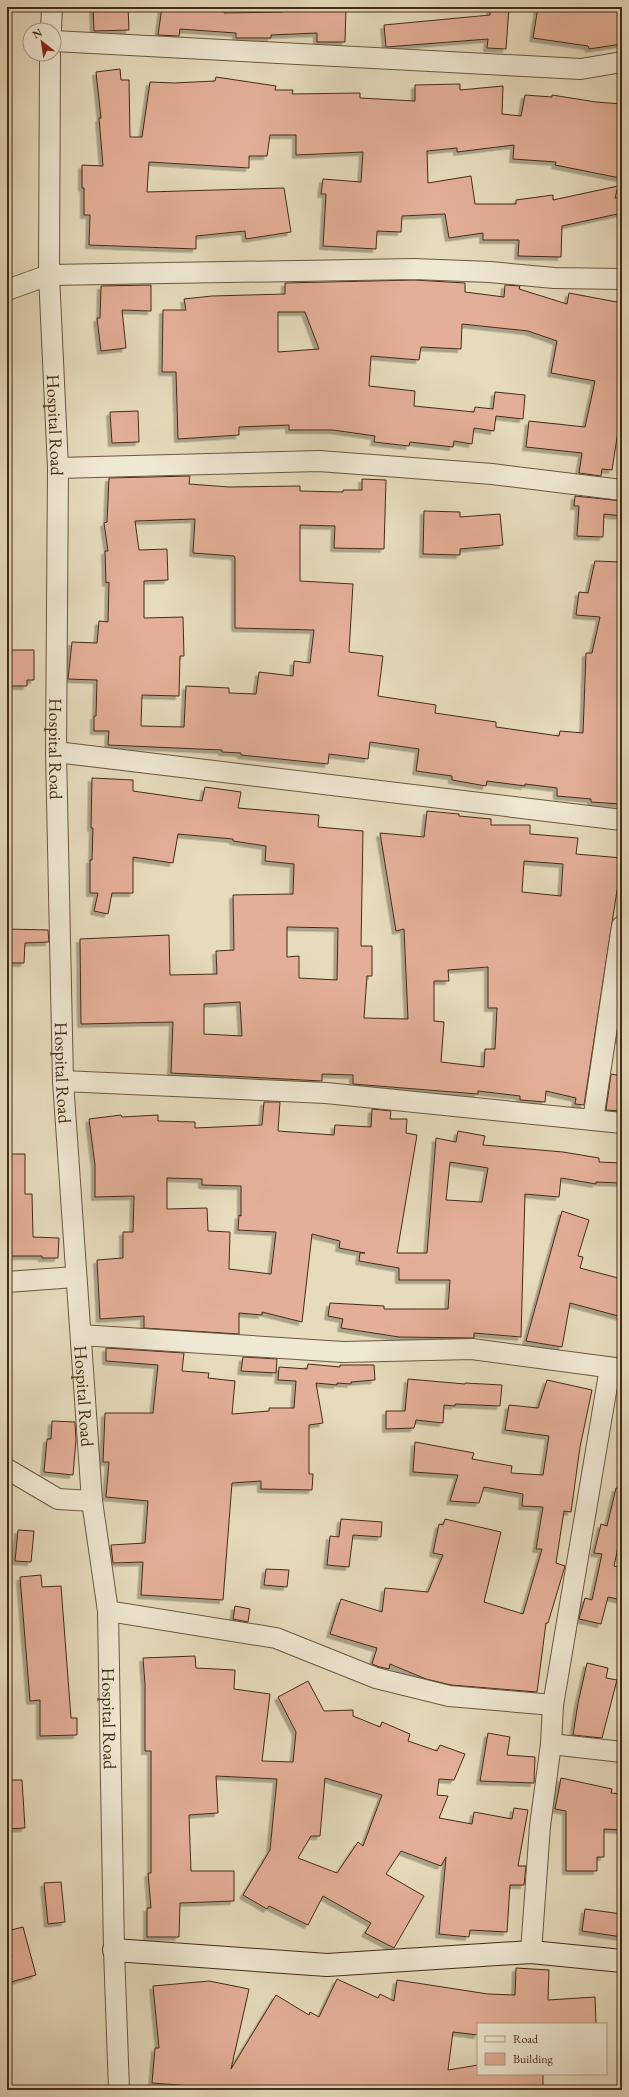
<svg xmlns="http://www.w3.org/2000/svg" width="629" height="2097" font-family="'EB Garamond',serif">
  <defs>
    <filter id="shadow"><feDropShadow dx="-3.5" dy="3.5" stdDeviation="0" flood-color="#0004"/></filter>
  </defs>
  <rect width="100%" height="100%" fill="#e6dbbc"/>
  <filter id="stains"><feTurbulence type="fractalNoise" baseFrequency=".005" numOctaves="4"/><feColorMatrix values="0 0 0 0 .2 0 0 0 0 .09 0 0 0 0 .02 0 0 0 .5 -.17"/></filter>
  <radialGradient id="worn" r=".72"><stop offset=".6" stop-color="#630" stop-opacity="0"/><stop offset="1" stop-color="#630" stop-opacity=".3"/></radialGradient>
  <!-- building -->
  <path fill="#e4af98" stroke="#442b16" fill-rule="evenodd" filter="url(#shadow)" d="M93,7H128L129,30L94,31Z
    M162,7H224V13L283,12L282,7H346L345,42H317V33L271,35V38H236V33L180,29L179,36L158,35Z
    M490,7H509L506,49L487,48L488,39L386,47L384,25L490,15Z
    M538,7H622V44L589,49L588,46L533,38Z
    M120,69L121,80H129L130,137H142L150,82L174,83L215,81L216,77L276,86L275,90H293L292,94L360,93V98L415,101V85L460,84V90L503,86L502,114L521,116L525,95L552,97V95L596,102L622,104V169L620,178L555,165L556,162L513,159L514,145L457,152V148L427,151L428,183L471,176L475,204H516V200L553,195V200L618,186L615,198L622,197V213L562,226L561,257L518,256L519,240H483V233L449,238L445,214L402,216L401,232L377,231L376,249L323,246L326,194H321L323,179L361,182L363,152L296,155V135H270L267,156H249V168L149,162L147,192L284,188L291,232L246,239L245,231L196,236V249L89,245L90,215H84V188H82V165L103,166L99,118H101L96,72Z
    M414,280L465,283V292L504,297L505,285L520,286L519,289L567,304L569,293L622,303V418H620L612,470L602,469L601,476L579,473L582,453L526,447L529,421L585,427L595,381L551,373L557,341L528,331L462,324L461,349L421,347L419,360L371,356L369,386L415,391L414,406L474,412L475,407L493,409L495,392L525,395L523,419L496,416L494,431L474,428L472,444L454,441L453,447L410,442L409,446L374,442L375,436L333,430H289V425L239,427V435L178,439L176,372H162L163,310H186L184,299L212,296L285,294V283ZM278,312H305L319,349L278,352Z
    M151,285V311L122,310L126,348L101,351L97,318H100L101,286Z
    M138,411L139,442L112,443L110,412Z
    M190,476L189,484L229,487L300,486V491L343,492V490H362V479L386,480L384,549L334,548L335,526L300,525V581L353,584L349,652L383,656L378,696L436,705L435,713L496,722V727L559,736L560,731L583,733L586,653H592L600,617L576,615L579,592L588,593L595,561L622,562V643L619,695H622L621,804L591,802V799L557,796V788L525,784V786L487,781L486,786L452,780V776L416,771L419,749L370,742L368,759L329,754L328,764L241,755V753L222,752V750L108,745L109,731H94V716H96L97,680L68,679L72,642L97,643L99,621L108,622L109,582L106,583L105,551H108L104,523L107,522L109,478ZM195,519L193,553L234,556L235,558V628L314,630L310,663L294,661L293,676L259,672L256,694L229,693V688L186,686L184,727L141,726L142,695L179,696L180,656H184L183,617L144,618V581L168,580L167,549L139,550L135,521Z
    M575,496L622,501V516L604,514L603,537L577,536L579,506H574Z
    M424,511L460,512V517L500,514L503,545L460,549V555L423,554Z
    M7,650H34V680H27V686H11V684H7Z
    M92,778L133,780V791L202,801L205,787L241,792L238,808L319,815L318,827L363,831L361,946H372V976H367L364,1018L408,1019L404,929L396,931L380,833L424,837L427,811L459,814V816L491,819V825H530V834L578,838L576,854L622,858L584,1105L575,1104L576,1098L546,1091L545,1102L520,1100V1096L478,1091V1094L353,1084V1075L322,1074V1081L171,1073L173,1022L81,1024L80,939L169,935L170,975L217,974L216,951L234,950L233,895L293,894L294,864L265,861L266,846L233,841V839L178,834L173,863L133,857V893H112L108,914L94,911L98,893H90V860H92L93,828H91ZM524,861L563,864L561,896L522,892ZM287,927L338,928L337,980L299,978V956L287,957ZM488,967V1008H497L495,1049H485L484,1067L441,1062L444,1022L434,1021V981H449L448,970ZM240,1002L242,1036L204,1034V1004Z
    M7,929L48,930L49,942L25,943L24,963H7Z
    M620,1016L622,1017V1040L617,1039Z
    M611,1074L622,1076V1111L606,1110Z
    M264,1102H280L278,1131L334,1135L335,1125L371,1127L372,1109L391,1111L390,1119H407L406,1133L417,1135L397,1253H427L436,1138L456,1142L458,1131L485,1136L483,1145L563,1152L599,1158V1162L622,1163V1183L596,1182V1184L561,1178L559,1197L525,1194L521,1337L474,1333V1338L399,1337L341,1328L343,1319L328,1316L330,1303L384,1306V1309H448L450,1280H399V1268L359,1261L360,1253H365L339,1248L340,1241L312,1234L302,1322L262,1312V1315L239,1313V1334L144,1328V1316L100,1319L97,1260L123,1258V1232H133L134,1196L95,1197V1165L89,1119L121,1115L122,1117L158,1115V1121L195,1122V1128L262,1125ZM450,1162L488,1168L482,1202L446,1200ZM167,1178L202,1179V1185L241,1186V1216L239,1215L238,1230L276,1232L271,1274L229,1269L230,1232L208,1231L207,1208L167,1209Z
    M7,1154H25V1194H32L33,1237L59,1238L58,1258H42V1256H7Z
    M562,1211L589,1220L578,1256L583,1257L580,1268L622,1279V1317L570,1303L562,1347L526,1341Z
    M106,1348L184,1353L182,1371L209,1373L208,1378L235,1381L232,1414L269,1411V1408H294L296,1381L278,1380L279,1367L307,1369L308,1364L340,1367V1365H374L375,1380L351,1382V1384L337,1383V1385L316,1383L323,1423L309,1425V1474H313L312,1490L261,1489V1481L232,1483L223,1600L141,1595L143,1562L113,1563L111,1545L145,1543L148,1501L106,1497L109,1462H103L105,1413H153L158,1365L106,1361Z
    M243,1357L277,1359L276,1373L241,1371Z
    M408,1379L465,1384V1383L502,1385L500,1406L455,1404V1406L444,1405L443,1423L416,1420L414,1428L386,1429V1411H405Z
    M547,1380L592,1390L580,1447L571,1512L564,1511L556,1563L565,1566L548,1623H546L537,1692L451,1685L426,1679L390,1664L389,1669L380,1667L372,1664L377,1648L330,1634L341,1599L382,1612L385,1588L428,1592L443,1555L433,1553L439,1524L443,1525L445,1519L501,1532L484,1602L523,1614L542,1549H536L543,1507L522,1506L523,1494L484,1487L479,1503L450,1501L458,1475L413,1472L415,1442L474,1453L472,1459L512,1466L511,1473L543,1475L549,1436L505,1430L509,1405L538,1408Z
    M52,1421L75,1422L76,1440L73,1475L44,1472L47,1439H51Z
    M616,1488L622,1489V1528L614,1566L622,1568V1600L608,1597L601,1624L579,1619L585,1598L592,1600L602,1554L594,1553L601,1524L607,1526Z
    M341,1519L382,1522L381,1537L353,1535L349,1567L327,1565L330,1536L339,1537Z
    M18,1530L34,1531L31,1562L15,1561Z
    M266,1569L289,1570L287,1587L264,1585Z
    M41,1575L42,1587L61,1586L71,1718H77V1735L40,1736V1700L30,1701L20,1577Z
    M235,1606L250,1609L248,1622L233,1619Z
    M195,1656L196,1668L235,1670L234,1689L270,1694L262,1761L293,1762L296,1732L278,1697L308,1681L324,1711L353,1710V1716L380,1727L382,1722L410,1734L408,1741L437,1751L440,1745L465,1754L454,1780L439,1779L437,1795L448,1796L439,1818L472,1824L474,1812L512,1819L514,1808L528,1810L518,1866H526L524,1885H510L507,1932L470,1930L469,1937L439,1934L446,1857L441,1866L401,1851L386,1874L424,1896L394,1948L365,1933L371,1923L323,1896L308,1925L269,1906L267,1909L243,1895L270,1850L277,1779L216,1776L218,1813L189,1815L191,1871H234V1901L180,1903L179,1937H147V1908H151L148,1873H151V1751H145V1684L143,1658ZM325,1778L382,1795L363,1846L358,1842L337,1873L298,1858L311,1836H320Z
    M587,1663L608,1668L606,1678L617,1680L602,1738L573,1735L578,1703Z
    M488,1733L510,1737L507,1755L535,1757L534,1783L480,1781Z
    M561,1778L612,1789L611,1793L622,1794V1830L604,1829V1857H597V1871H566V1811L555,1809Z
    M7,1780H22L25,1828L7,1829Z
    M61,1882L65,1922L48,1924L44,1883Z
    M585,1909L622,1914V1937L582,1931Z
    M23,1927L36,1975L7,1983V1958L12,1957L7,1931Z
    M516,1968L549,1970L548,2000L595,1997L596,2024H478V2035L453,2032L448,2070L478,2065V2074H543V2090H218L219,2088L152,2083L155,2048H159L153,1986L209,1981L249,1989L231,2069L276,1995L309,2015L310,2012L319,2017L337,1979L378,1998L380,1994L394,2001L397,1980L488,1994L515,1995Z"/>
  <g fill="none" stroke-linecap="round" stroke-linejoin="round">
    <!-- street casing -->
    <g stroke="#6c5740" stroke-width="22">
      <g id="street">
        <path d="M51,30L52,7"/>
        <path d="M54,41L581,69L622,62"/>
        <path id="s1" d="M50,54L49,275L58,468L56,752L63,1081L92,1501L108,1611L114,1950L119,2090"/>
        <path d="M7,290L49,275L414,269L490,272L554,278L622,279"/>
        <path d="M58,468L319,461L492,474L622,490"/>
        <path d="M56,752L622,820"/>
        <path d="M63,1081L326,1093L622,1123"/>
        <path d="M593,1120L622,926"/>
        <path d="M7,1282L75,1277"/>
        <path d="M81,1335L343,1352L472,1349L622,1369"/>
        <path d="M7,1469L58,1499L92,1501"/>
        <path d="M108,1611L276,1638L376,1678L449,1696L553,1705"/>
        <path d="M551,1744L622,1752"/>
        <path d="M531,1952L540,1826L551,1744L553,1705L610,1368"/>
      </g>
    </g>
    <!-- secondary casing -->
    <g stroke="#442b16" stroke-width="24">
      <path id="secondary" d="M114,1950L327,1965L531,1952L622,1961"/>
    </g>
    <!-- street -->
    <use href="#street" stroke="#efe8d3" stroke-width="20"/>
    <!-- secondary -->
    <use href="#secondary" stroke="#efe8d3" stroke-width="22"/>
  </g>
  <g text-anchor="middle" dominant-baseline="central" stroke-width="3" stroke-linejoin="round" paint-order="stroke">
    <!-- street labels -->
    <g font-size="18" fill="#442b16" stroke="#efe8d3">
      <text stroke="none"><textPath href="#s1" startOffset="371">Hospital Road</textPath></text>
      <text stroke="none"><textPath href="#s1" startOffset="695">Hospital Road</textPath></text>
      <text stroke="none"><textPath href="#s1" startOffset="1019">Hospital Road</textPath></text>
      <text stroke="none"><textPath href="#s1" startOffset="1343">Hospital Road</textPath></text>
      <text stroke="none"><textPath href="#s1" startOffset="1667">Hospital Road</textPath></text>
    </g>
  </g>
  <!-- margin -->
  <rect width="629" height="2097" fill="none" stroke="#e6dbbc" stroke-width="24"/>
  <rect x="8" y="8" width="613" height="2081" fill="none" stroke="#442b16" stroke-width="2"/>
  <rect x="12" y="12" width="605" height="2073" fill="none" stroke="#442b16"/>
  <!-- legend -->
  <rect x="477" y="2023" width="130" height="52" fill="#efe8d3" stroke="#ab9c87"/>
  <rect x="485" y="2036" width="20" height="6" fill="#efe8d3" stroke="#ab9c87"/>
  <text x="513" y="2043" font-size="12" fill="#442b16">Road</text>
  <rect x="485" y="2053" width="20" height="12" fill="#e4af98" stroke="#ab9c87"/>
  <text x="513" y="2063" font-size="12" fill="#442b16">Building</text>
  <!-- north arrow -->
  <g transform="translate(42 42) rotate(330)"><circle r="19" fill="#efe8d3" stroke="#ab9c87"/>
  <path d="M0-3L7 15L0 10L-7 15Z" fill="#8f2418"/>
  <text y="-6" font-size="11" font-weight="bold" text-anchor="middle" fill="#442b16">N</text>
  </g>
  <rect width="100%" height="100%" filter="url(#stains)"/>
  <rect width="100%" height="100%" fill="url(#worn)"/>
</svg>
